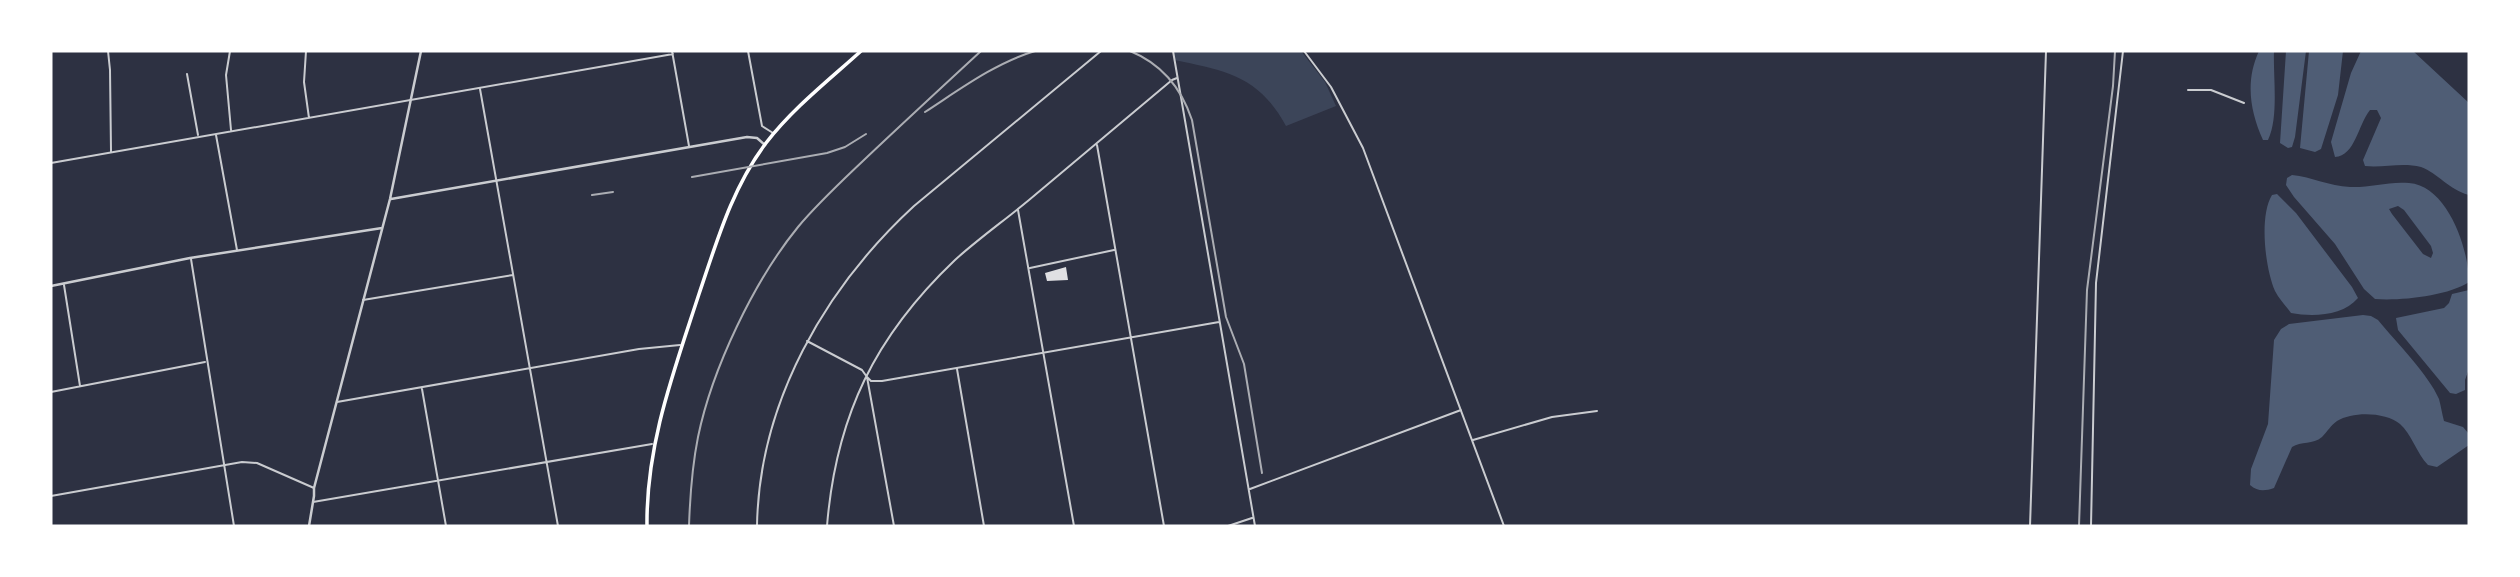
<svg xmlns="http://www.w3.org/2000/svg" width="2520" height="577" font-family="'IBM Plex Sans',sans-serif">
  <rect width="100%" height="100%" fill="#2d3142"/>
  <!-- green -->
  <path fill="#3c4559" d="M1173,51H1301L1325,82L1336,106L1286,126C1259,76 1226,71 1175,60Z"/>
  <!-- water -->
  <path fill="#4f5d75" fill-rule="evenodd" d="M2259,51H2274C2273,77 2279,117 2268,140H2263C2250,111 2245,81 2259,51Z
    M2286,51H2306L2295,137L2292,147L2288,148L2280,143Z
    M2309,51H2343L2338,95L2321,149L2315,152L2300,148Z
    M2361,51H2413L2469,103V195C2449,190 2438,173 2421,167C2402,162 2384,168 2365,166L2363,160L2381,118L2377,110H2370C2358,125 2355,156 2335,157L2331,142L2351,73Z
    M2292,175C2312,177 2329,186 2350,187C2369,188 2389,181 2409,183C2448,186 2469,250 2469,282C2448,296 2400,301 2375,299L2364,289L2335,244L2294,197L2286,185L2287,178ZM2398,206L2404,210L2431,246L2433,253L2431,258L2423,254L2392,214L2389,209Z
    M2277,194L2296,213L2352,287L2358,298C2343,316 2313,317 2291,313C2286,306 2279,299 2275,291C2265,268 2259,216 2272,195Z
    M2469,290V369L2465,380V390L2456,394L2450,393L2398,330L2396,318L2444,308L2449,303L2452,294Z
    M2363,315L2371,316L2378,320C2396,342 2429,375 2439,399C2441,406 2442,414 2444,421L2463,427L2469,434V445L2437,467L2428,465C2417,454 2411,433 2400,424C2386,412 2353,411 2337,421C2331,425 2327,432 2322,437C2313,445 2301,441 2292,447L2274,488C2265,491 2258,492 2250,485L2251,469L2268,424L2274,340L2281,329L2289,324Z"/>
  <!-- building -->
  <path fill="#e0e0e3" d="M1066,267L1068,280L1047,281L1045,273Z"/>
  <g fill="none" stroke-linecap="round" stroke-linejoin="round">
    <!-- minor -->
    <path stroke="#caccd0" stroke-width="2" d="M108,51L110,70L111,151
      M230,51L226,75L231,130
      M306,51L304,82L309,118
      M672,51L689,146
      M748,51L762,126L773,133
      M1173,51L1255,526
      M1304,51L1331,87L1363,148L1504,526
      M187,74L198,135
      M480,89L558,526
      M2188,90H2211L2244,103
      M216,135L237,250
      M1097,145L1164,526
      M51,163L673,54
      M1018,210L1074,526
      M191,259L234,526
      M1030,268L1114,250
      M64,285L80,386
      M363,300L513,275
      M807,341L862,370L867,377L894,526
      M957,369L984,526
      M867,377L871,381H882L1219,322
      M422,389L446,526
      M51,392L205,362
      M337,402L639,349L680,345
      M1473,440L1552,417L1597,411
      M1250,489L1461,410
      M51,496L242,462L257,463L314,488
      M313,502L652,444
      M757,526C759,402 825,288 914,206L1101,51
      M827,526C836,416 875,336 955,260C978,239 1005,220 1029,200C1077,160 1125,120 1172,80L1177,78
      M1228,526L1252,518
      M2030,526L2046,51
      M2091,526L2096,283L2123,51"/>
    <!-- tertiary -->
    <path stroke="#caccd0" stroke-width="2.5" d="M391,199L747,137L757,138L765,145
      M51,286L190,258L382,228
      M309,526L314,496V488L390,199L421,51"/>
    <!-- primary -->
    <path stroke="#fff" stroke-width="3.5" d="M647,526C646,444 674,371 699,294C717,241 732,188 766,143C793,108 829,80 861,51"/>
    <!-- rail -->
    <path stroke="#abadb3" stroke-width="2" d="M1130,51C1162,64 1181,87 1192,120L1226,317L1244,364L1262,473
      M925,112C959,90 995,63 1035,51
      M692,177L827,153L845,147L866,134
      M592,195L613,192
      M689,526C690,496 692,467 698,437C712,369 754,281 798,227C818,203 842,181 865,159C903,123 942,87 981,51
      M2079,526L2087,290L2113,86L2115,51"/>
  </g>
  <!-- border -->
  <rect width="2520" height="577" fill="none" stroke="#ffffff" stroke-width="105"/>
</svg>
